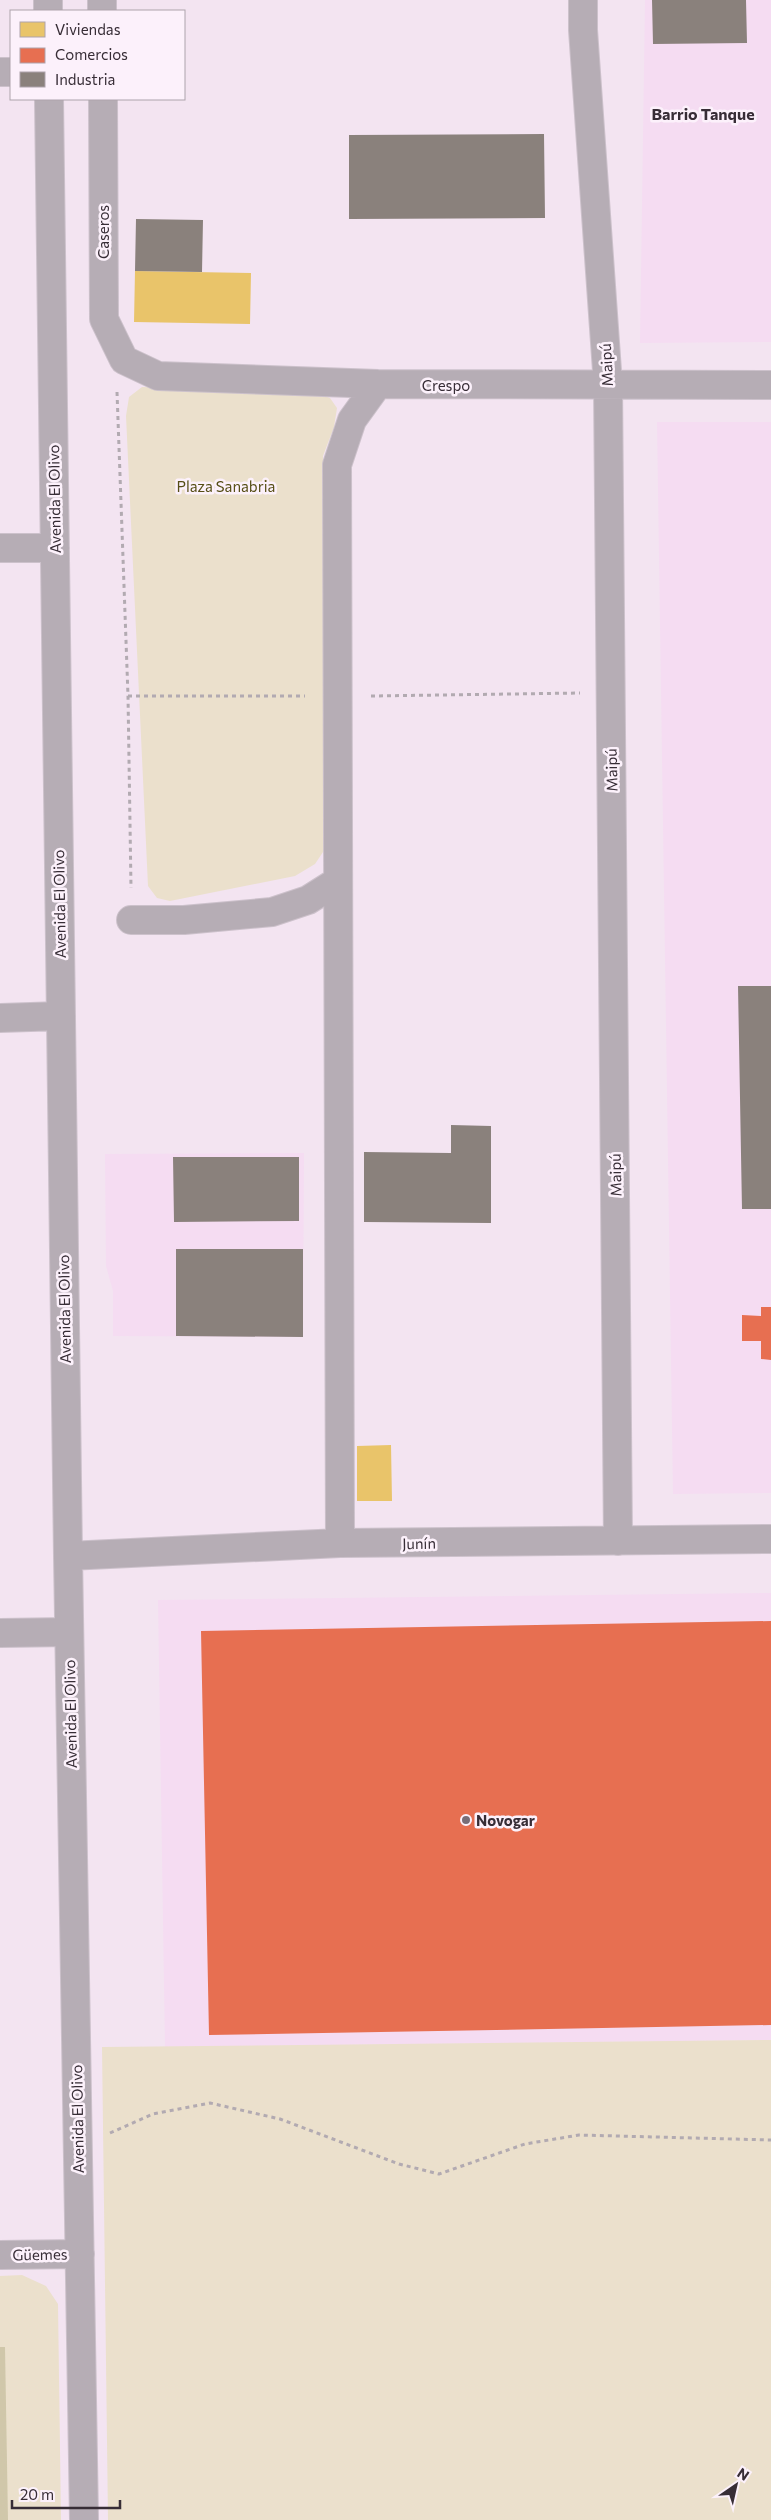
<svg xmlns="http://www.w3.org/2000/svg" width="771" height="2520" font-family="Commissioner,sans-serif">
  <rect width="100%" height="100%" fill="#f3e4f1"/>
  <!-- built -->
  <path fill="#f5dcf2" d="M645,0H771V342L640,343Z
    M657,422H771V1493L673,1494Z
    M304,1153L303,1337L113,1336V1291L106,1266L105,1154Z
    M771,1593V2040L165,2047L158,1600Z"/>
  <!-- green -->
  <path fill="#ebe0cc" d="M142,387L313,392L330,398L337,408L334,427L323,456L325,849L315,864L295,876L170,901L157,898L148,886L126,416L129,397Z
    M771,2040V2520H108L102,2047Z
    M22,2275L46,2286L58,2304L61,2520H0V2276Z"/>
  <!-- water -->
  <path fill="#d0c7aa" d="M0,2347H5L8,2520H0Z"/>
  <!-- homes -->
  <path fill="#e9c46a" d="M135,271L251,273L250,324L134,322Z
    M391,1445L392,1501H357V1446Z"/>
  <!-- shops -->
  <path fill="#e76f51" d="M761,1307H771V1360L761,1359V1341H742V1315L761,1316Z
    M771,1621V2025L209,2035L201,1631Z"/>
  <!-- industry -->
  <path fill="#8a817c" d="M652,0H746L747,43L653,44Z
    M544,134L545,218L349,219V135Z
    M136,219L203,220L202,272L135,271Z
    M738,986H771V1209H742Z
    M451,1125L491,1126V1223L364,1222V1152L451,1153Z
    M173,1157H299V1221L174,1222Z
    M176,1249H303V1337L176,1336Z"/>
  <g fill="none" stroke-linecap="round" stroke-linejoin="round">
    <!-- minor casing -->
    <g stroke="#ccc1cb" stroke-width="30">
      <path id="minor" d="M48,0V11
        M102,0V11
        M583,0V30L608,385L618,1541
        M0,72H11
        M49,99L68,1556L84,2520
        M103,99L104,319L124,360L158,376L378,384L771,385
        M0,548H55
        M131,920H184L272,912L308,900L338,881
        M0,1018L61,1016
        M340,1543L337,465L352,420L378,384
        M68,1556L340,1543L771,1539
        M0,1633L69,1632
        M0,2255L80,2254"/>
    </g>
    <!-- path -->
    <path stroke="#b2aab1" stroke-width="3" stroke-dasharray="4 4" stroke-linecap="butt" d="M117,392L128,696L131,888
      M128,696H305
      M371,696L580,693
      M110,2133L153,2114L210,2103L280,2119L399,2164L439,2174L525,2144L579,2135L771,2140"/>
    <!-- minor -->
    <use href="#minor" stroke="#b6adb5" stroke-width="28"/>
  </g>
  <!-- markers -->
  <circle fill="#796d77" stroke="#fcf1fb" stroke-width="2" cx="466" cy="1820" r="5"/>
  <g text-anchor="middle" dominant-baseline="central" stroke-width="5" stroke-linejoin="round" paint-order="stroke">
    <!-- street labels -->
    <g font-size="15" fill="#372d36" stroke="#fcf1fb">
      <text transform="translate(103 232) rotate(-90)">Caseros</text>
      <text transform="translate(606 365) rotate(-93)">Maipú</text>
      <text x="446" y="385">Crespo</text>
      <text transform="translate(54 499) rotate(-91)">Avenida El Olivo</text>
      <text transform="translate(611 770) rotate(-91)">Maipú</text>
      <text transform="translate(59 904) rotate(-91)">Avenida El Olivo</text>
      <text transform="translate(615 1175) rotate(-91)">Maipú</text>
      <text transform="translate(64 1309) rotate(-91)">Avenida El Olivo</text>
      <text transform="translate(419 1543) rotate(-1)">Junín</text>
      <text transform="translate(70 1714) rotate(-91)">Avenida El Olivo</text>
      <text transform="translate(77 2119) rotate(-91)">Avenida El Olivo</text>
      <text transform="translate(40 2254) rotate(-1)">Güemes</text>
    </g>
    <!-- park labels -->
    <g font-size="15" fill="#564e15" stroke="#fcf1fb">
      <text x="226" y="486">Plaza Sanabria</text>
    </g>
    <!-- poi labels -->
    <g font-size="15" font-weight="bold" fill="#372d36" stroke="#fcf1fb" text-anchor="start">
      <text x="476" y="1820">Novogar</text>
    </g>
    <!-- neighbourhood labels -->
    <g font-size="16" font-weight="bold" fill="#372d36" stroke="#fcf1fb">
      <text x="703" y="113">Barrio Tanque</text>
    </g>
  </g>
  <!-- legend -->
  <rect x="10" y="10" width="175" height="90" fill="#fcf1fb" stroke="#ada3ac"/>
  <rect x="20" y="22" width="25" height="15" fill="#e9c46a" stroke="#ada3ac"/>
  <text x="55" y="35" font-size="15" fill="#372d36">Viviendas</text>
  <rect x="20" y="48" width="25" height="15" fill="#e76f51" stroke="#ada3ac"/>
  <text x="55" y="60" font-size="15" fill="#372d36">Comercios</text>
  <rect x="20" y="72" width="25" height="15" fill="#8a817c" stroke="#ada3ac"/>
  <text x="55" y="85" font-size="15" fill="#372d36">Industria</text>
  <!-- north arrow -->
  <g transform="translate(736 2485) rotate(34)" stroke="#fcf1fb" stroke-width="4" paint-order="stroke">
  <path d="M0-4L9 19L0 12L-9 19Z" fill="#372d36"/>
  <text y="-8" font-size="14" font-weight="bold" text-anchor="middle" fill="#372d36">N</text>
  </g>
  <!-- scale -->
  <path d="M12 2500v8h108v-8" fill="none" stroke="#372d36" stroke-width="2.5"/>
  <text x="20" y="2500" font-size="15" fill="#372d36" stroke="#fcf1fb" stroke-width="4" paint-order="stroke">20 m</text>
</svg>
